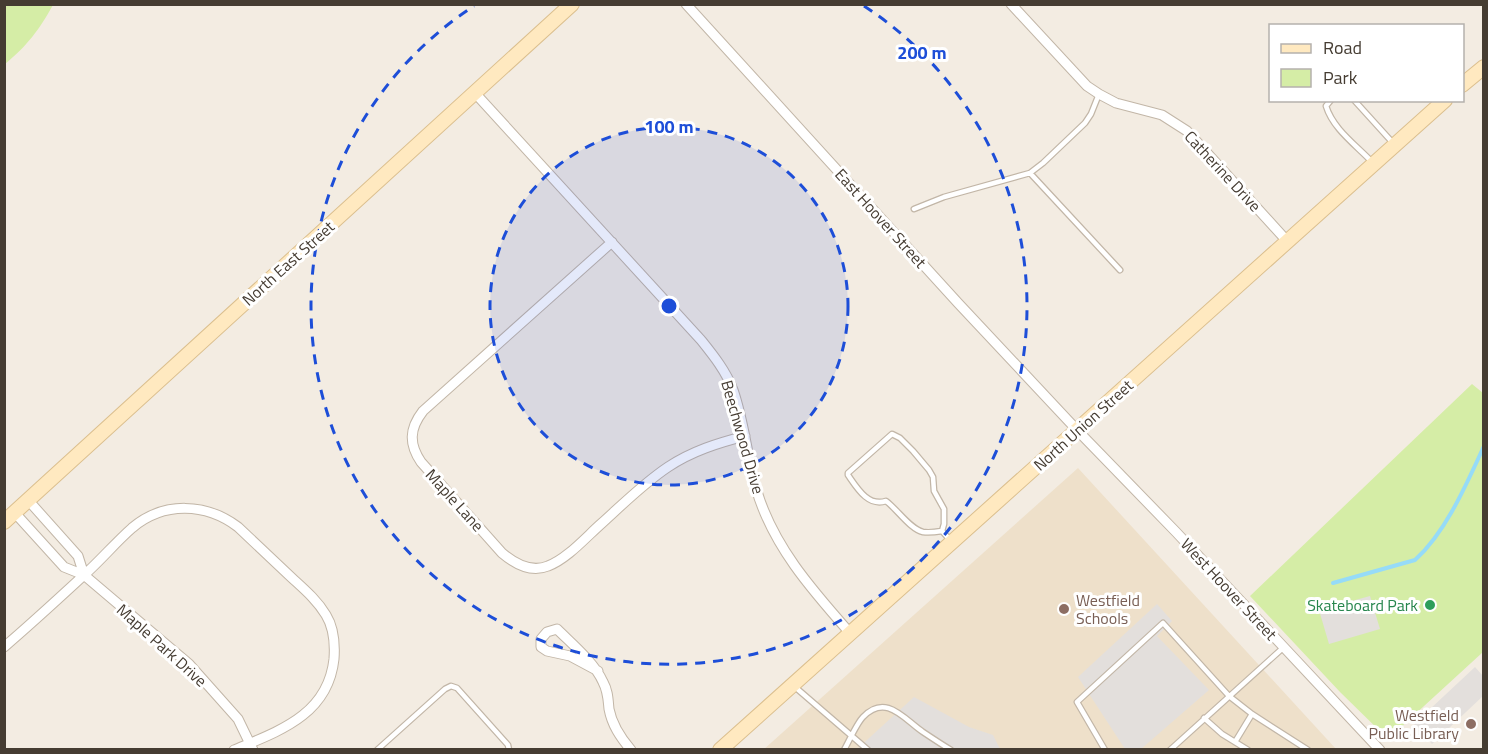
<svg xmlns="http://www.w3.org/2000/svg" width="1488" height="754" font-family="'Titillium Web',sans-serif">
  <rect width="100%" height="100%" fill="#f3ece2"/>
  <!-- education -->
  <path fill="#eee0ca" d="M1078,468L1336,749L763,750Z"/>
  <!-- green -->
  <path fill="#d5eda6" d="M5,4L53,5C39,30 27,46 5,64Z
    M1472,384L1483,393V652L1388,739L1340,692L1250,596Z"/>
  <!-- parking -->
  <path fill="#e3dfdc" d="M1370,596L1380,629L1329,644L1319,610Z
    M1157,604L1172,621L1157,636L1209,690L1141,749H1125L1078,677Z
    M1475,667L1483,676V696L1432,744L1414,724Z
    M914,697L969,727L993,735L1000,749L856,750Z"/>
  <g fill="none" stroke-linecap="round" stroke-linejoin="round">
    <!-- stream -->
    <path stroke="#96dbf8" stroke-width="4" d="M1333,583L1415,560C1446,532 1467,483 1484,446"/>
    <!-- lane casing -->
    <g stroke="#c2b6a7" stroke-width="7">
      <path id="lane" d="M1331,100L1326,106C1333,129 1356,145 1372,162
        M1354,100L1393,143
        M1030,173L1120,270
        M914,209L944,197L1030,173L1043,163L1085,123L1091,114L1099,94
        M942,531L944,524V509L934,491L933,477L929,470L913,451L900,438L892,434L848,473V475C857,488 868,507 886,501C897,509 910,529 923,532C929,533 936,532 942,531L950,540
        M795,687L868,750
        M1204,718L1222,734L1248,750
        M1235,742L1252,714L1308,750
        M377,750L445,689L451,686L457,688L508,745L509,750
        M844,750C849,741 857,723 863,717C886,693 904,719 923,732C932,738 941,744 951,750
        M1105,750L1077,702L1163,623L1229,696L1252,714
        M1170,750L1284,647"/>
    </g>
    <!-- street casing -->
    <g stroke="#c2b6a7" stroke-width="11">
      <path id="street" d="M686,4L958,303L1077,430L1176,532L1380,750
        M1011,4L1087,86L1099,94L1116,103L1162,115L1187,131L1287,241
        M475,93L701,340C713,355 726,371 733,390C744,421 747,456 756,488C772,545 812,590 850,633
        M612,242L423,411C409,429 409,444 421,462L502,553C515,564 531,573 548,566C567,559 586,537 602,523C623,504 644,483 668,467C692,451 718,443 745,436
        M28,500L78,556L84,575
        M15,513L64,567L84,575L189,664L238,719L253,750
        M4,647C31,624 57,600 83,576C100,561 115,543 132,528C164,501 206,503 238,527C256,544 274,561 292,578C304,589 317,600 326,615C334,628 335,645 334,659C328,715 279,731 234,750
        M598,671L570,656L547,651L541,647V639L547,632L557,629C572,644 594,662 603,682C608,691 608,699 609,709C612,725 620,737 631,750"/>
    </g>
    <!-- secondary casing -->
    <g stroke="#dbbf8e" stroke-width="16">
      <path id="secondary" d="M1462,85L1484,67
        M4,522L572,4
        M720,750L1445,100"/>
    </g>
    <!-- lane -->
    <use href="#lane" stroke="#fff" stroke-width="4.5"/>
    <!-- street -->
    <use href="#street" stroke="#fff" stroke-width="9"/>
    <!-- secondary -->
    <use href="#secondary" stroke="#ffe9c0" stroke-width="14"/>
  </g>
  <!-- distance rings -->
  <circle cx="669" cy="306" r="179" fill="#1d4ed8" fill-opacity=".12"/>
  <g fill="none" stroke="#1d4ed8" stroke-width="3" stroke-dasharray="10 8">
    <circle cx="669" cy="306" r="179"/>
    <path d="M864 6A358 358 0 1 1 474 6"/>
  </g>
  <!-- markers -->
  <circle fill="#2e9e5b" stroke="#fff" stroke-width="2" cx="1430" cy="605" r="6"/>
  <g fill="#8d6e63" stroke="#fff" stroke-width="2">
    <circle cx="1064" cy="609" r="6"/>
    <circle cx="1471" cy="724" r="6"/>
  </g>
  <g text-anchor="middle" dominant-baseline="central" stroke-width="6" stroke-linejoin="round" paint-order="stroke">
    <!-- street labels -->
    <g font-size="16" fill="#453c32" stroke="#fff">
      <text transform="translate(1223 171) rotate(47)">Catherine Drive</text>
      <text transform="translate(881 218) rotate(48)">East Hoover Street</text>
      <text transform="translate(288 263) rotate(-42)">North East Street</text>
      <text transform="translate(1083 425) rotate(-42)">North Union Street</text>
      <text transform="translate(743 437) rotate(74)">Beechwood Drive</text>
      <text transform="translate(455 500) rotate(48)">Maple Lane</text>
      <text transform="translate(1229 589) rotate(47)">West Hoover Street</text>
      <text transform="translate(162 645) rotate(42)">Maple Park Drive</text>
    </g>
    <!-- education labels -->
    <g font-size="16" fill="#785e54" stroke="#fff" text-anchor="start">
      <text x="1076" y="600">Westfield<tspan x="1076" dy="18">Schools</tspan></text>
      <text x="1459" y="715" text-anchor="end">Westfield<tspan x="1459" dy="18">Public Library</tspan></text>
    </g>
    <!-- leisure labels -->
    <g font-size="16" fill="#27864d" stroke="#fff" text-anchor="end">
      <text x="1418" y="605">Skateboard Park</text>
    </g>
  </g>
  <circle cx="669" cy="306" r="9" fill="#1d4ed8" stroke="#fff" stroke-width="3"/>
  <g font-size="18" text-anchor="middle" font-weight="bold" fill="#1d4ed8" stroke="#fff" stroke-width="6" stroke-linejoin="round" paint-order="stroke">
    <text x="922" y="59">200 m</text>
    <text x="669" y="133">100 m</text>
  </g>
  <!-- border -->
  <rect width="1488" height="754" fill="none" stroke="#453c32" stroke-width="12"/>
  <!-- legend -->
  <rect x="1269" y="24" width="195" height="78" fill="#ffffff" stroke="#b5b1ad" stroke-width="1.5"/>
  <rect x="1281" y="44" width="30" height="9" fill="#ffe9c0" stroke="#b5b1ad" stroke-width="1.5"/>
  <text x="1323" y="54" font-size="18" fill="#453c32">Road</text>
  <rect x="1281" y="69" width="30" height="18" fill="#d5eda6" stroke="#b5b1ad" stroke-width="1.5"/>
  <text x="1323" y="84" font-size="18" fill="#453c32">Park</text>
</svg>
